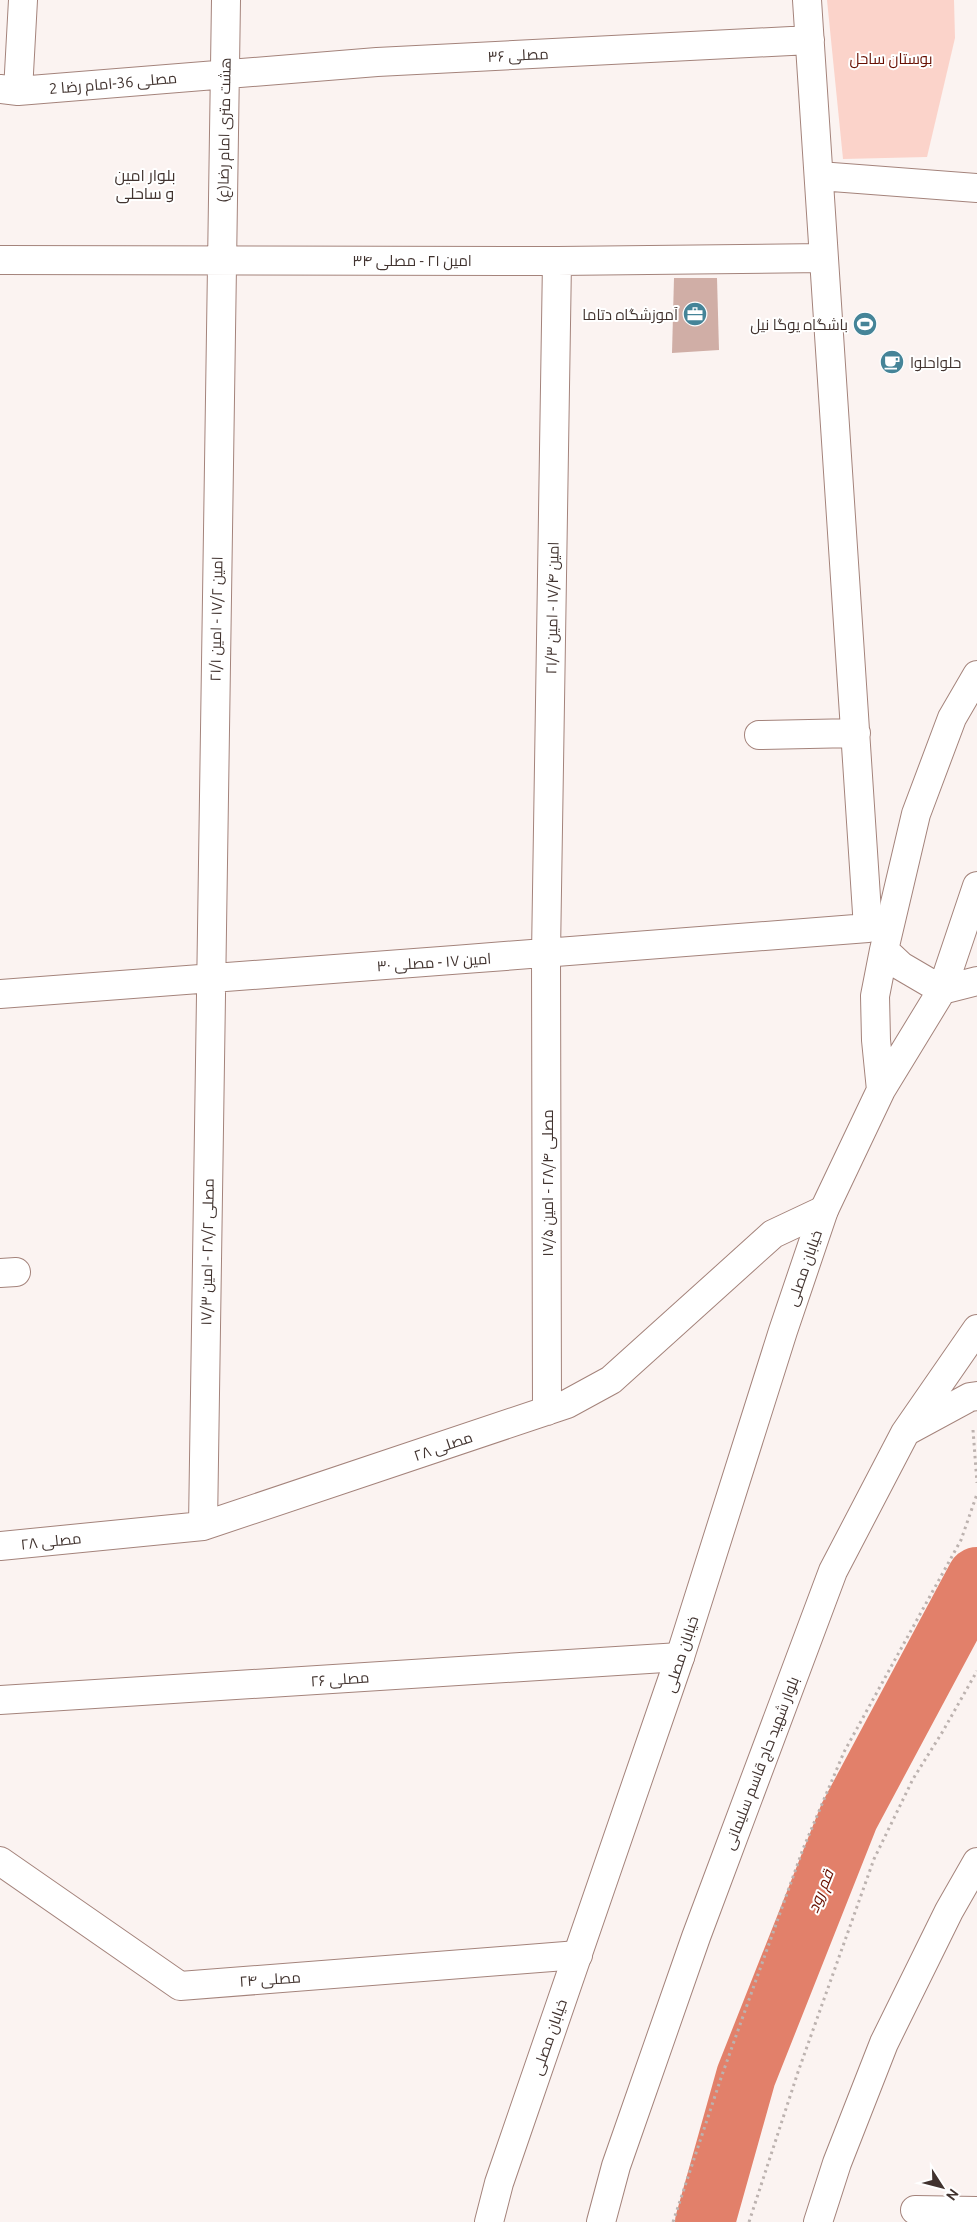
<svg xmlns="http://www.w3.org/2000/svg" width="977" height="2222" font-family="Ubuntu,Cairo,sans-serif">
  <rect width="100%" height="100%" fill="#fbf3f1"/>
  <!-- green -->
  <path fill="#fbd3ca" d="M827,0H954L955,38L927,157L843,159Z"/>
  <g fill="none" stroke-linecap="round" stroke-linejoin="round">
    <!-- river -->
    <path stroke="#e2806a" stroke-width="60" d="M705,2222L746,2076L849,1816L977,1577"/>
  </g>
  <!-- building -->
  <path fill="#d0aea6" d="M674,278H717L719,350L672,353Z"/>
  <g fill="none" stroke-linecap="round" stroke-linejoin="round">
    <!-- minor casing -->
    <g stroke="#a4837b" stroke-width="30">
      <path id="minor" d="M0,89L18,91L377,62L810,40
        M18,91L23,0
        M819,176L977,188
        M0,260L557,261L824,258
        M759,735L856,733
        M0,994C289,971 579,952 868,928L807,0
        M0,1273L16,1272
        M547,1411L546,954L557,261
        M203,1526L226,0
        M0,1546L203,1526L567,1404L611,1380L773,1234L824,1210
        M0,1700L680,1657
        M0,1861L180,1986L578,1955
        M915,2210L977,2211"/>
    </g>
    <!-- major casing -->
    <g stroke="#a4837b" stroke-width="30">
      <path id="major" d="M884,950L901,966L942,990L977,981
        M881,1090L876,1040L875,996L884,950L916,814L952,718L977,675
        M909,1430L970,1397L977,1396
        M489,2222L499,2183L680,1657L783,1331L824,1210L881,1090L942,990L977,886
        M601,2222L616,2166L696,1937L833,1571L905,1433L977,1329
        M818,2222L837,2163L884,2043L949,1911L977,1862"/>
    </g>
    <!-- path -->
    <path stroke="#bcb2af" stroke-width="3" stroke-dasharray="2.5 4" stroke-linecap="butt" d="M973,1430L977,1483
      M673,2222L722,2075L803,1849L844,1752L961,1540L977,1494
      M749,2222L798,2072L874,1859L913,1779L943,1731L977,1671"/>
    <!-- minor -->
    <use href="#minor" stroke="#fff" stroke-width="28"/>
    <!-- major -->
    <use href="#major" stroke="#fff" stroke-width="28"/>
  </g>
  <!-- icons -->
  <defs>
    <g id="office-disc" transform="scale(1.25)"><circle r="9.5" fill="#458498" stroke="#fff"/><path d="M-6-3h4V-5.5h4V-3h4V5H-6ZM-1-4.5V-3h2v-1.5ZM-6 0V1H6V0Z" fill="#fff"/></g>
    <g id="stadium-disc" transform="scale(1.25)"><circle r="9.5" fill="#458498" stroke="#fff"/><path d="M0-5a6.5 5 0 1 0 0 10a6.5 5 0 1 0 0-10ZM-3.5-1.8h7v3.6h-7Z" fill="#fff"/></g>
    <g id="cafe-disc" transform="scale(1.25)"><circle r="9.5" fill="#458498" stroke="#fff"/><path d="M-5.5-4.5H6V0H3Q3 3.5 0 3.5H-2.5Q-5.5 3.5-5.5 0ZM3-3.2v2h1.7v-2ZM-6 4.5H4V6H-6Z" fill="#fff"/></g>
  </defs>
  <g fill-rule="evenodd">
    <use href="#office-disc" x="695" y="314"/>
    <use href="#stadium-disc" x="865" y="324"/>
    <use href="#cafe-disc" x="892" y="362"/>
  </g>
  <g text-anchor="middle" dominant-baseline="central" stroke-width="4" stroke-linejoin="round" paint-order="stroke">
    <!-- street labels -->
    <g font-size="15" fill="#41332f" stroke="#fff">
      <text transform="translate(518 55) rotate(-3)">مصلی ۳۶</text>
      <text transform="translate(113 83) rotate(-5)">مصلی 36-امام رضا 2</text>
      <text transform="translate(224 130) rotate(-89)">هشت متری امام رضا(ع)</text>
      <text x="412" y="260">امین ۲۱ - مصلی ۳۴</text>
      <text transform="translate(552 608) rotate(-89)">امین ۱۷/۴ - امین ۲۱/۳</text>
      <text transform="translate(216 619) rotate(-89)">امین ۱۷/۲ - امین ۲۱/۱</text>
      <text transform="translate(434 962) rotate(-4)">امین ۱۷ - مصلی ۳۰</text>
      <text transform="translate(547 1183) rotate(-90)">مصلی ۲۸/۴ - امین ۱۷/۵</text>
      <text transform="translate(207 1252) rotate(-89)">مصلی ۲۸/۲ - امین ۱۷/۳</text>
      <text transform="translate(804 1268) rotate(-71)">خیابان مصلی</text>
      <text transform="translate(443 1446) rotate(-19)">مصلی ۲۸</text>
      <text transform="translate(51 1541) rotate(-6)">مصلی ۲۸</text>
      <text transform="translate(681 1654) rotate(-72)">خیابان مصلی</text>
      <text transform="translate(340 1679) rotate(-4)">مصلی ۲۶</text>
      <text transform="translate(761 1763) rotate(-69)">بلوار شهید حاج قاسم سلیمانی</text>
      <text transform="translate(270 1979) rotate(-4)">مصلی ۲۴</text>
      <text transform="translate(549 2037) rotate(-71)">خیابان مصلی</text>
    </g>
    <!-- park labels -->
    <g font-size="15" fill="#670e00" stroke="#fff">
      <text x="891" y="58">بوستان ساحل</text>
    </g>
    <!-- poi labels -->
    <g font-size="15" fill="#41332f" stroke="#fff" text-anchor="end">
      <text x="678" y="314">آموزشگاه دتاما</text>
      <text x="848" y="324">باشگاه یوگا نیل</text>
      <text x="910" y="362" text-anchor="start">حلواحلوا</text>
    </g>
    <!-- neighbourhood labels -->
    <g font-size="16" fill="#41332f" stroke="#fff">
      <text x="145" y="175">بلوار امین<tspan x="145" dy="18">و ساحلی</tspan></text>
    </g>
    <!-- water labels -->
    <g font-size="16" font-style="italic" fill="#6a1100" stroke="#fff">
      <text transform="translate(820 1891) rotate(-68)">قم رود</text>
    </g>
  </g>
  <!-- north arrow -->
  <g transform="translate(942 2187) rotate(126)" stroke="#ffffff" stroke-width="4" paint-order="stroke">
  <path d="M0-4L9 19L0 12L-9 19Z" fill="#41332f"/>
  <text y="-8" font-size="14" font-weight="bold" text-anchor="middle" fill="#41332f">N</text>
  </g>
</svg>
